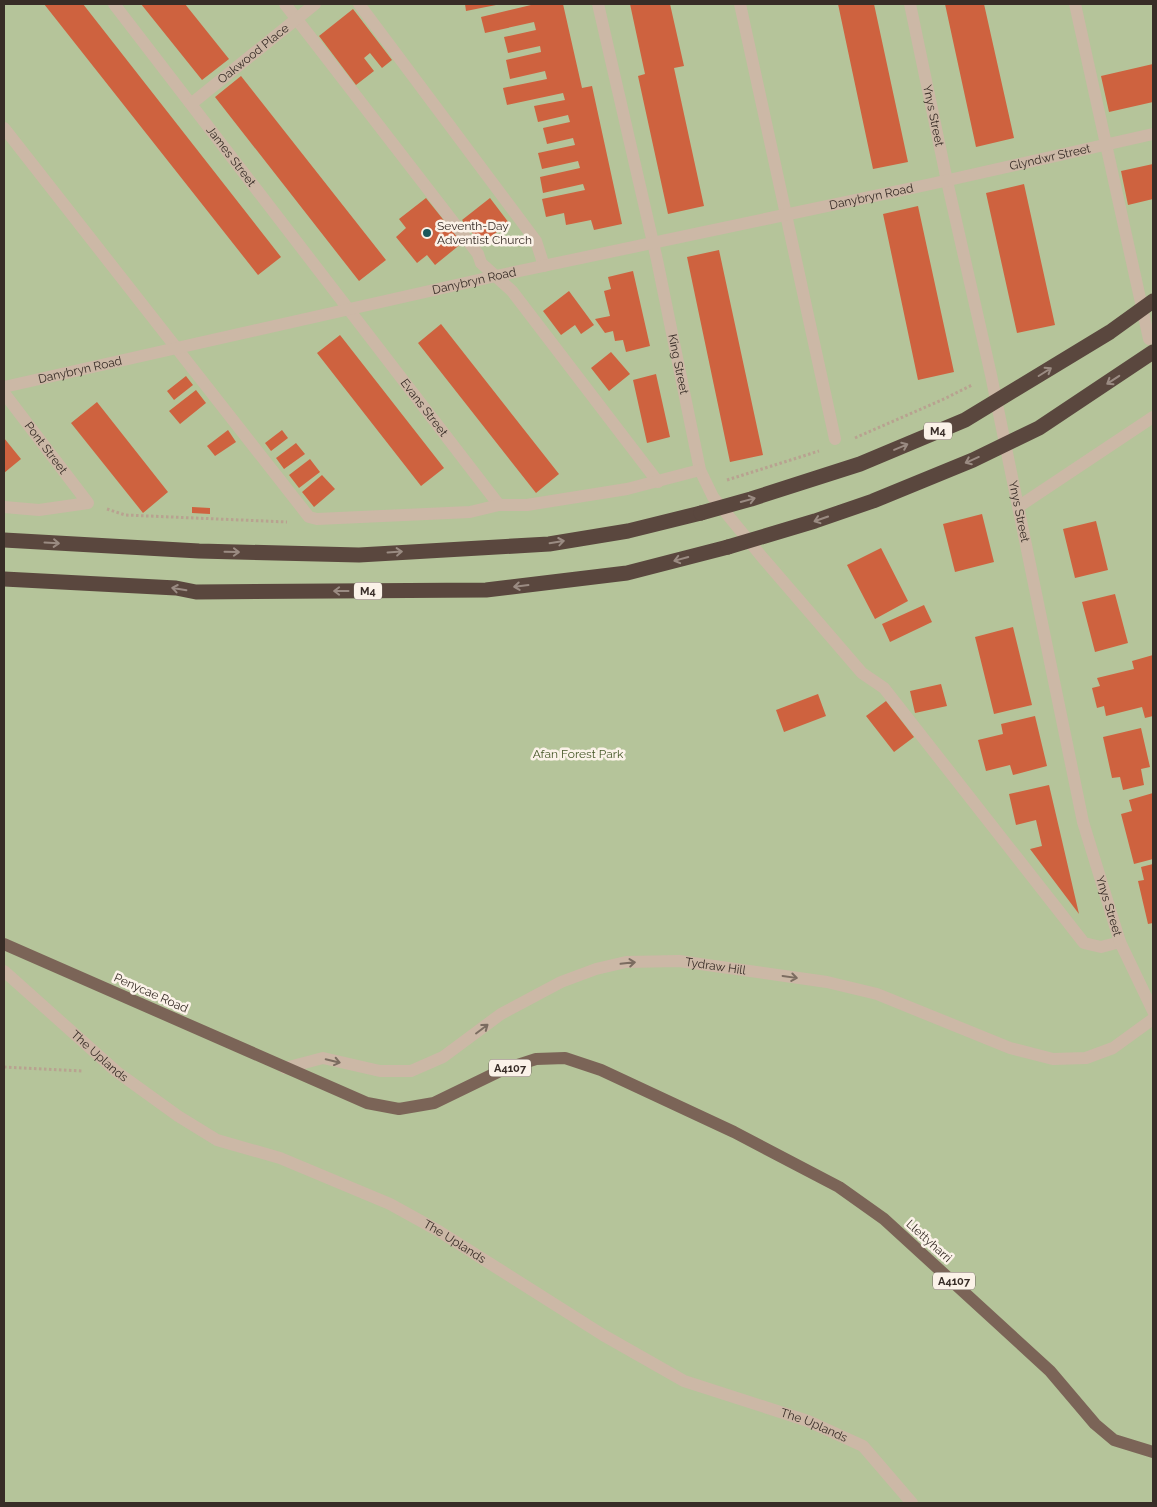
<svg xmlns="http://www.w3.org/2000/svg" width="1157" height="1507" font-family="Raleway,sans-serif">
  <rect width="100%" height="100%" fill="#f3e8db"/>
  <!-- green -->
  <path fill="#b5c49a" d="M4,4H1153V1503H4Z"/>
  <!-- building -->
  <path fill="#ce623f" d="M44,4H83L281,257L258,275Z
    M141,4H185L229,59L202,80Z
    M465,4H496V5L466,11Z
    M531,4H563L582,88L592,86L622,224L594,230L591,220L566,225L564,213L546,217L542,199L585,190L583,184L543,193L540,177L580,168L578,161L542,169L538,153L575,145L573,138L547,144L543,128L570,122L568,115L538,122L534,106L565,100L563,93L507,105L503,88L547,79L545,71L510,79L506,60L541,52L540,46L508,53L504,37L536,30L534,22L485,33L481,17L531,5Z
    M630,4H670L684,66L674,68L704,206L668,214L638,76L645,74Z
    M838,4H874L908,162L873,169Z
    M945,4H984L1014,138L976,147Z
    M353,9L392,60L382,68L370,53L364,58L374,71L356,85L319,36Z
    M1153,64V102L1109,112L1101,76Z
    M241,76L386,260L359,281L215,97Z
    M1153,164V199L1128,205L1121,171Z
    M1024,184L1055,325L1017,333L986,193Z
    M426,198L462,243L435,265L427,255L417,263L396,237L406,228L399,219Z
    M490,198L509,223L481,244L462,220Z
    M918,206L954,372L918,380L883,214Z
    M719,250L763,455L730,462L687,257Z
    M633,271L650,346L626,352L623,340L615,341L613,331L605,333L595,319L610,316L604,291L611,289L608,277Z
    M569,291L594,325L581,334L575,325L561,335L543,311Z
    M441,324L559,474L536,493L418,343Z
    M340,335L444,468L421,486L317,353Z
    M611,352L630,374L609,391L591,368Z
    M656,374L670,437L647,443L633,380Z
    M186,376L193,385L174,400L167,391Z
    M196,390L206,403L180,424L169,411Z
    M97,402L168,492L143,513L71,423Z
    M228,430L236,442L215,456L207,446Z
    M282,430L288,438L271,451L265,443Z
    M4,438L21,459L4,473Z
    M296,443L305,454L284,469L276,458Z
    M310,459L320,472L299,488L289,475Z
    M322,475L335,489L314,507L302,492Z
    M192,507L210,508V514L192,513Z
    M982,514L994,562L955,572L943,524Z
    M1096,521L1108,570L1075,578L1063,529Z
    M881,548L908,601L875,619L847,565Z
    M1115,594L1128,643L1095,652L1082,602Z
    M924,605L932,622L890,642L882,624Z
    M1013,627L1032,705L994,714L975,637Z
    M1153,655V716L1145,718L1142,707L1106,716L1104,706L1097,708L1092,688L1100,686L1097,678L1134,669L1132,661Z
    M941,684L947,706L915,713L910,691Z
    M818,694L826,716L784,732L776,710Z
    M886,701L914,737L894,752L866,716Z
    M1035,716L1047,766L1013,775L1010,765L986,771L978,740L1003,734L1001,724Z
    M1141,728L1150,767L1141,769L1144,785L1123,790L1120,777L1112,778L1103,737Z
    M1049,785L1060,832L1079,914L1030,849L1042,846L1036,820L1016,825L1009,794Z
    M1153,793V859L1134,864L1121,814L1132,811L1129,800Z
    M1153,864V923L1148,924L1138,881L1144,880L1141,867Z"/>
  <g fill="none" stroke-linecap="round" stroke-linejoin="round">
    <!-- path -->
    <path stroke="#b8a290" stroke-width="3" stroke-dasharray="2.5 2.5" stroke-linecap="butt" d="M855,438L946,398L972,385
      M727,480L819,451
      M107,509L125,515L287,522
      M4,1067L83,1071"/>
    <!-- minor -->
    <g stroke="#ccb8a6" stroke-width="12">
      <path id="s1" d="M114,4L499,505"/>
      <path d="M285,4L478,254L481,263L512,291L658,482"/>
      <path d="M359,4L536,241L544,266"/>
      <path id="s2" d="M598,4L657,260L700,470L713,497L762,557L862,673L884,688L1084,943L1101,947L1120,942"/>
      <path d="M740,4L835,439"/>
      <path id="s3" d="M910,4L947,181L991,375L1083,822L1120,942L1153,1011"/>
      <path d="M1075,4L1149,339"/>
      <path id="s4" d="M191,104L315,4"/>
      <path d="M4,128L309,517L317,519L470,512L499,505H527L627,489L700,470"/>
      <path id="s5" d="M4,387L496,276L931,184L1153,134"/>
      <path id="s6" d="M4,393L88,503L39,510L4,507"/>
      <path d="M1018,507L1153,417"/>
      <path id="s7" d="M4,971L117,1072L178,1116L217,1140L280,1158L390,1204L437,1230L603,1335L684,1381L808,1421L863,1446L912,1503"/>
      <path id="s8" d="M285,1068L323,1058L380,1071H411L443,1057L501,1014L561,982L596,969L626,962L679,961L827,982L877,994L1010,1048L1053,1059L1086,1058L1113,1048L1153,1019"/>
    </g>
    <!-- major -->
    <path stroke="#7b6457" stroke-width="12" d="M4,944L367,1103L399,1109L434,1103L502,1070L536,1059L565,1058L601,1070L734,1132L839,1187L884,1219L1050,1371L1095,1424L1114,1440L1153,1452"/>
    <!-- highway -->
    <path stroke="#5a473e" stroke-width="15" d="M4,540L199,551L359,555L549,544L628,531L701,513
      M4,579L176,588L196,592L486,590L627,573L728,547"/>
    <!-- highway-bridge -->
    <path stroke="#5a473e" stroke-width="15" d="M701,513L751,499L860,464L965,420L1110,332L1153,301
      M728,547L815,521L873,501L973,460L1039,428L1153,352"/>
  </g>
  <!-- one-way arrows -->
  <defs><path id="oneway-shaft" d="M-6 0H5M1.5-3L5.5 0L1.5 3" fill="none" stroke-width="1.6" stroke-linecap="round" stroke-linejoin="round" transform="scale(1.25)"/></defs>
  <g stroke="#9a8b82">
    <use href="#oneway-shaft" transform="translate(1045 372) rotate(-32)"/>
    <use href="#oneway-shaft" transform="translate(1113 380) rotate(147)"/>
    <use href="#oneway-shaft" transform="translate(901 447) rotate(-23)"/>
    <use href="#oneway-shaft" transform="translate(972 460) rotate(156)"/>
    <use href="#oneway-shaft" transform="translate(748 500) rotate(-15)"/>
    <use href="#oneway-shaft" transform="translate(821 519) rotate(161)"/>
    <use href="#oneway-shaft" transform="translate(557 542) rotate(-9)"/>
    <use href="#oneway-shaft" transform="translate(52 543) rotate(3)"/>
    <use href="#oneway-shaft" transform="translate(232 552) rotate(1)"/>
    <use href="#oneway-shaft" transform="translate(395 552) rotate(-4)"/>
    <use href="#oneway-shaft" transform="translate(681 559) rotate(165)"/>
    <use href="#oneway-shaft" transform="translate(521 586) rotate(173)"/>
    <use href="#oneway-shaft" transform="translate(179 589) rotate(-171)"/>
    <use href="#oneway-shaft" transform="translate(341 591) rotate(180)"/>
  </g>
  <g stroke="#7b6c60">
    <use href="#oneway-shaft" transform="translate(628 963) rotate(-6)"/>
    <use href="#oneway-shaft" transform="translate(790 977) rotate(8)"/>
    <use href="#oneway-shaft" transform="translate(482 1029) rotate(-37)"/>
    <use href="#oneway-shaft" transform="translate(333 1061) rotate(13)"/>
  </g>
  <!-- markers -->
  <circle fill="#1a585c" stroke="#fbf2e8" stroke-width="2" cx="427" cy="233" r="5"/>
  <g text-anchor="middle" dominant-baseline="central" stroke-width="5" stroke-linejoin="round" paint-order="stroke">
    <!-- shield labels -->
    <g fill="#fbf2e8" stroke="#726861" stroke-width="1">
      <rect x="924" y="422.5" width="28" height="17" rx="4"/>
      <rect x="354" y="582.5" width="28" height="17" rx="4"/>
      <rect x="489" y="1059.5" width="42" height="17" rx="4"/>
      <rect x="933" y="1272.5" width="42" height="17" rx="4"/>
    </g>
    <g font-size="11" font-weight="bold" fill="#382d27">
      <text x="938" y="431">M4</text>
      <text x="368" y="591">M4</text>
      <text x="510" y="1068">A4107</text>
      <text x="954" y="1281">A4107</text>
    </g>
    <!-- street labels -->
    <g font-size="12" fill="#382d27" stroke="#fbf2e8">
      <text stroke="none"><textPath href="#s4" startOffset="80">Oakwood Place</textPath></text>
      <text stroke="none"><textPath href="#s3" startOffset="114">Ynys Street</textPath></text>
      <text stroke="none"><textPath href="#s1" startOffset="192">James Street</textPath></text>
      <text stroke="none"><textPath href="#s5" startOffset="1071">Glyndwr Street</textPath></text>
      <text stroke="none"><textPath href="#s5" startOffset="888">Danybryn Road</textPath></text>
      <text stroke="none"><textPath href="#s5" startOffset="482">Danybryn Road</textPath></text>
      <text stroke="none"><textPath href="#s2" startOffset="369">King Street</textPath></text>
      <text stroke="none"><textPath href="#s5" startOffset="78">Danybryn Road</textPath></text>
      <text stroke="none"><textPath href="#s1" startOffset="509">Evans Street</textPath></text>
      <text stroke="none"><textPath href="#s6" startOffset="69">Pont Street</textPath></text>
      <text stroke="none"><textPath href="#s3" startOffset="519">Ynys Street</textPath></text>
      <text stroke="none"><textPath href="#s3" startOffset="924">Ynys Street</textPath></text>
      <text stroke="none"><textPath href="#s8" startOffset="462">Tydraw Hill</textPath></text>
      <text transform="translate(151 993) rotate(24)">Penycae Road</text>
      <text stroke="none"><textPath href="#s7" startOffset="128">The Uplands</textPath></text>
      <text transform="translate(929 1241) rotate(42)">Llettyharri</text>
      <text stroke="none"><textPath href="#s7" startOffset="532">The Uplands</textPath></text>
      <text stroke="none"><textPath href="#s7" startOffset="938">The Uplands</textPath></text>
    </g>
    <!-- poi labels -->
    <g font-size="12" fill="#382d27" stroke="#fbf2e8" text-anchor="start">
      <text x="437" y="226">Seventh-Day<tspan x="437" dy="14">Adventist Church</tspan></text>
    </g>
    <!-- park labels -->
    <g font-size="12" fill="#475829" stroke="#fbf2e8">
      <text x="578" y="754">Afan Forest Park</text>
    </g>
  </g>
  <!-- border -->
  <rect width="1157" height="1507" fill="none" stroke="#382d27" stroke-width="10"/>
</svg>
